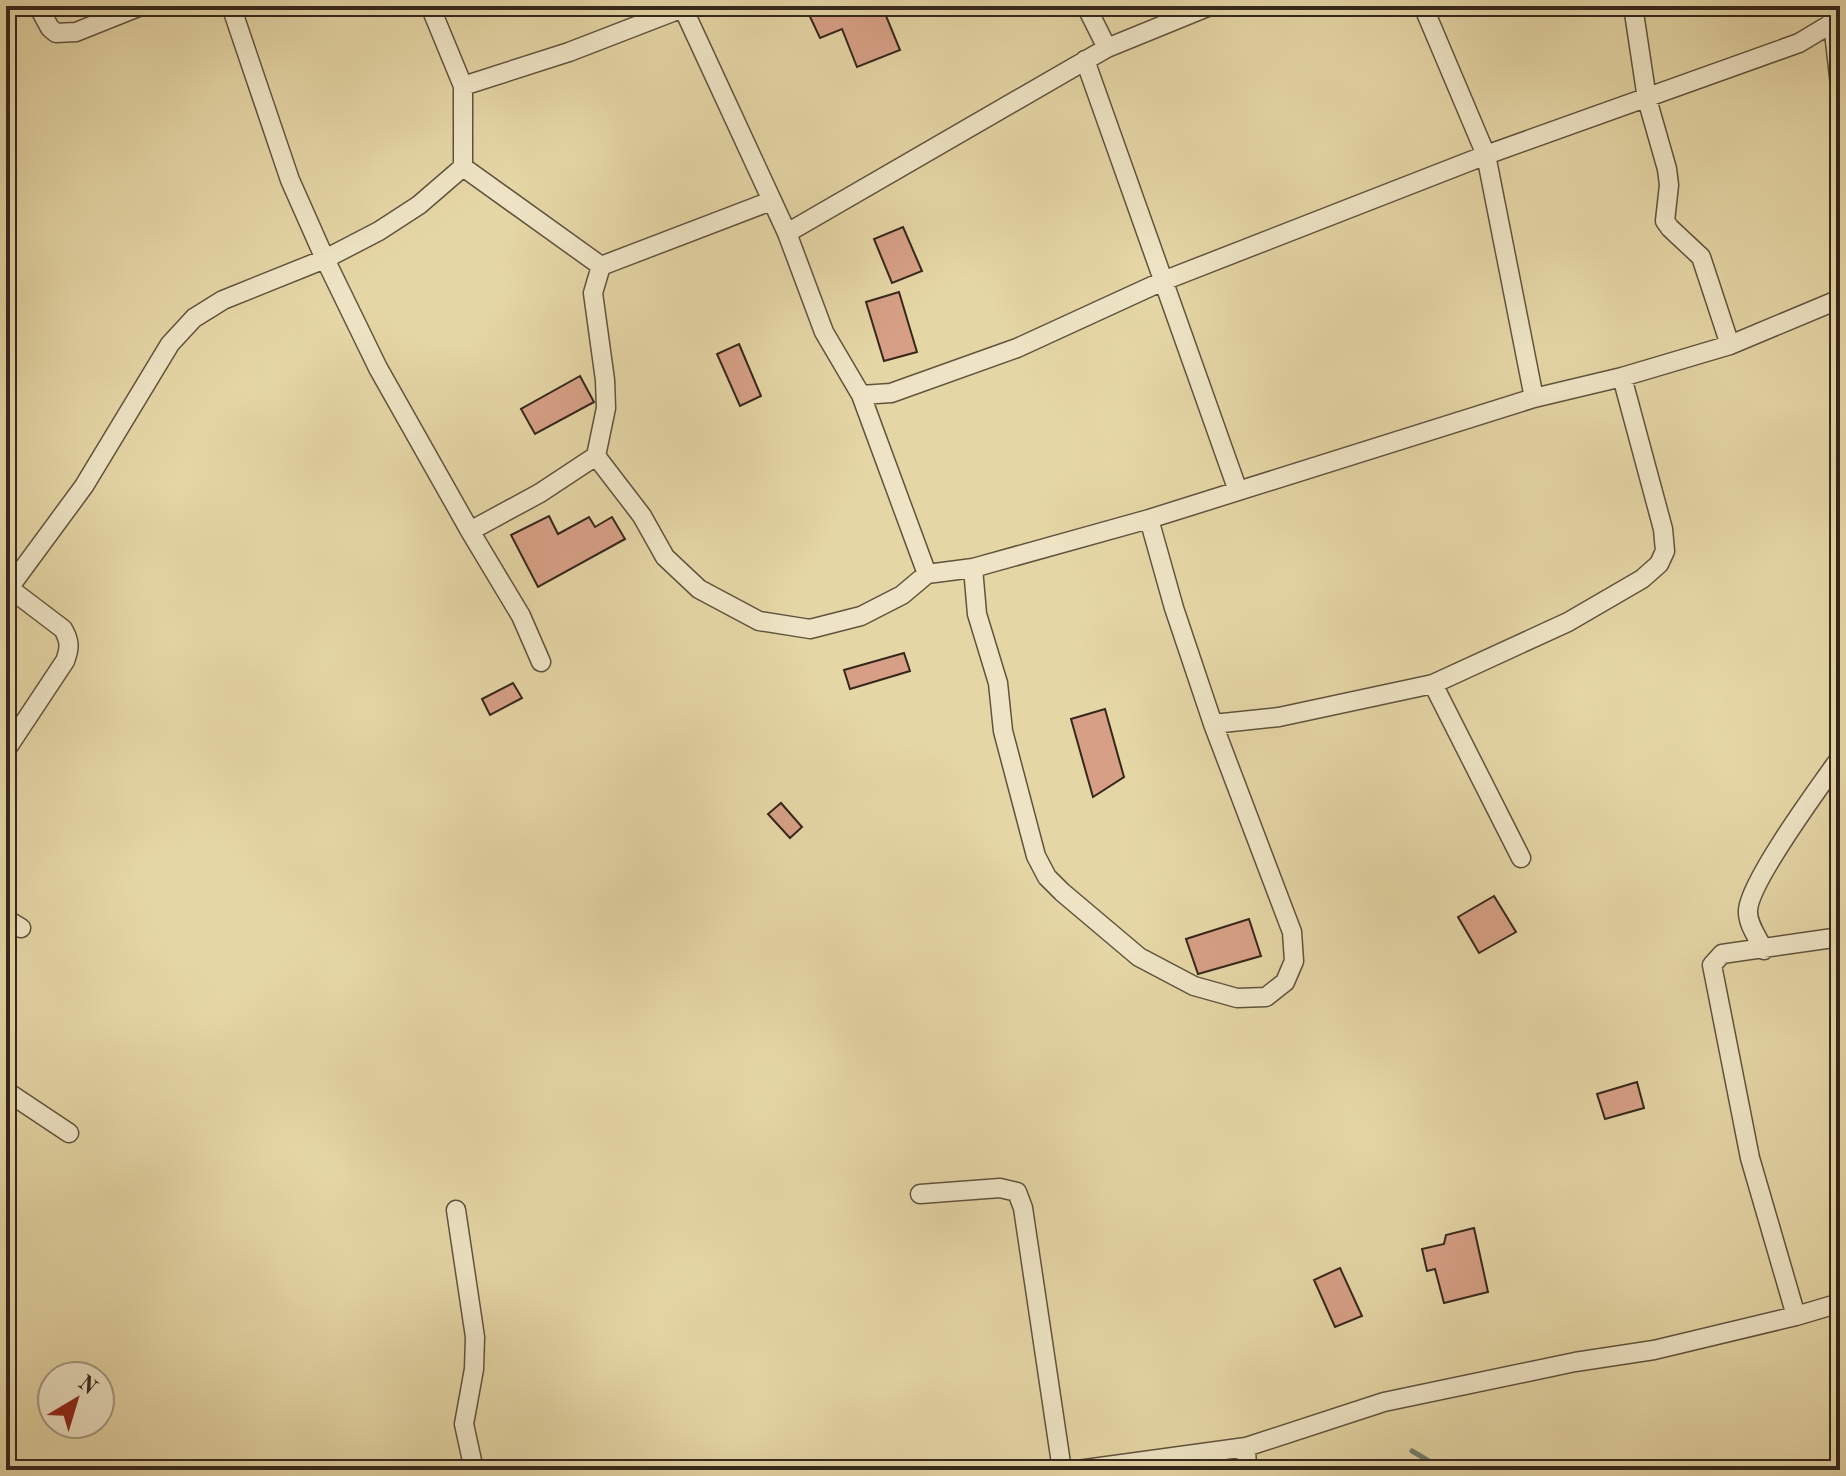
<svg xmlns="http://www.w3.org/2000/svg" width="1846" height="1476" font-family="'Old Standard TT',serif">
  <rect width="100%" height="100%" fill="#e5d6a6"/>
  <filter id="stains"><feTurbulence type="fractalNoise" baseFrequency=".0025" numOctaves="4"/><feColorMatrix values="0 0 0 0 .2 0 0 0 0 .09 0 0 0 0 .02 0 0 0 .5 -.17"/></filter>
  <radialGradient id="worn" r=".72"><stop offset=".6" stop-color="#630" stop-opacity="0"/><stop offset="1" stop-color="#630" stop-opacity=".3"/></radialGradient>
  <g fill="none" stroke-linecap="round" stroke-linejoin="round">
    <!-- stream -->
    <path stroke="#6f7f6f" stroke-width="5" d="M1412,1451L1444,1470"/>
  </g>
  <!-- building -->
  <path fill="#d7a086" stroke="#35271c" stroke-width="2" d="M805,6H882L900,50L857,67L842,29L820,38Z
    M903,227L922,271L892,283L874,239Z
    M899,292L917,352L884,361L866,302Z
    M739,344L761,396L740,406L717,354Z
    M580,376L594,402L535,434L521,409Z
    M549,516L558,534L589,517L595,527L612,517L625,539L538,587L511,535Z
    M904,653L910,671L850,689L844,670Z
    M513,683L522,698L490,715L482,699Z
    M1105,709L1124,777L1093,797L1071,719Z
    M781,803L802,827L790,838L768,814Z
    M1494,896L1516,932L1479,953L1458,917Z
    M1249,919L1261,956L1198,974L1186,939Z
    M1637,1082L1644,1108L1605,1119L1597,1094Z
    M1474,1228L1488,1292L1444,1303L1435,1269L1427,1271L1422,1249L1444,1244L1446,1235Z
    M1340,1268L1362,1316L1335,1327L1314,1280Z"/>
  <g fill="none" stroke-linecap="round" stroke-linejoin="round">
    <!-- minor casing -->
    <g stroke="#61533e" stroke-width="21">
      <path id="minor" d="M38,6L50,28L56,33L76,32L141,6
        M231,6L290,180L325,259L378,368L470,531L521,616L541,662
        M1086,6L1107,48
        M1423,6L1486,155L1534,398
        M1633,6L1647,99L1667,169L1669,185L1665,221L1670,228L1701,257L1730,345
        M1831,6L1840,85
        M683,8L787,233L824,332L861,395L891,393L1017,348L1163,281L1486,155L1799,43L1834,22
        M1085,60L1238,491
        M463,86L569,52L688,6
        M463,167L601,266L771,201
        M787,233L1107,48L1210,6
        M861,395L927,574L973,568L1149,519
        M596,456L606,408L605,380L593,293L601,266
        M470,531L540,493L596,456L642,516L665,557L699,589L759,621L810,629L861,616L902,595L927,574
        M973,568L977,614L998,683L1003,731L1036,856L1047,877L1062,892L1139,957L1194,986L1237,998L1266,997L1285,982L1294,961L1292,932L1213,724L1174,608L1149,519L1534,398L1622,377L1730,345L1840,299
        M6,592L84,486L170,344L194,318L223,300L325,259L379,231L419,205L463,167V86L430,6
        M1433,684L1521,858
        M1213,724L1279,717L1433,684L1568,622L1642,579L1659,564L1665,551L1663,529L1622,377
        M6,750L65,661C70,648 70,641 63,629L9,588
        M6,919L21,928
        M1764,950C1758,938 1747,924 1748,910C1750,881 1820,786 1840,758
        M6,1091L69,1133
        M920,1194L1000,1188L1017,1192L1023,1208L1062,1470
        M456,1210L475,1337L474,1369L464,1424L474,1470
        M1796,1316L1750,1158L1712,965L1722,954L1840,937
        M1246,1447L1247,1470
        M1078,1470L1246,1447L1384,1402L1575,1362L1654,1350L1796,1316L1840,1303"/>
    </g>
    <!-- minor -->
    <use href="#minor" stroke="#eee4c5" stroke-width="18"/>
  </g>
  <!-- margin -->
  <rect width="1846" height="1476" fill="none" stroke="#e5d6a6" stroke-width="32"/>
  <rect x="8" y="8" width="1830" height="1460" fill="none" stroke="#35271c" stroke-width="4"/>
  <rect x="16" y="16" width="1814" height="1444" fill="none" stroke="#35271c" stroke-width="2"/>
  <!-- north arrow -->
  <g transform="translate(76 1400) rotate(38)"><circle r="38" fill="#eee4c5" stroke="#a49881" stroke-width="2"/>
  <path d="M0-6L14 30L0 20L-14 30Z" fill="#8f2418"/>
  <text y="-12" font-size="22" font-weight="bold" text-anchor="middle" fill="#35271c">N</text>
  </g>
  <rect width="100%" height="100%" filter="url(#stains)"/>
  <rect width="100%" height="100%" fill="url(#worn)"/>
</svg>
